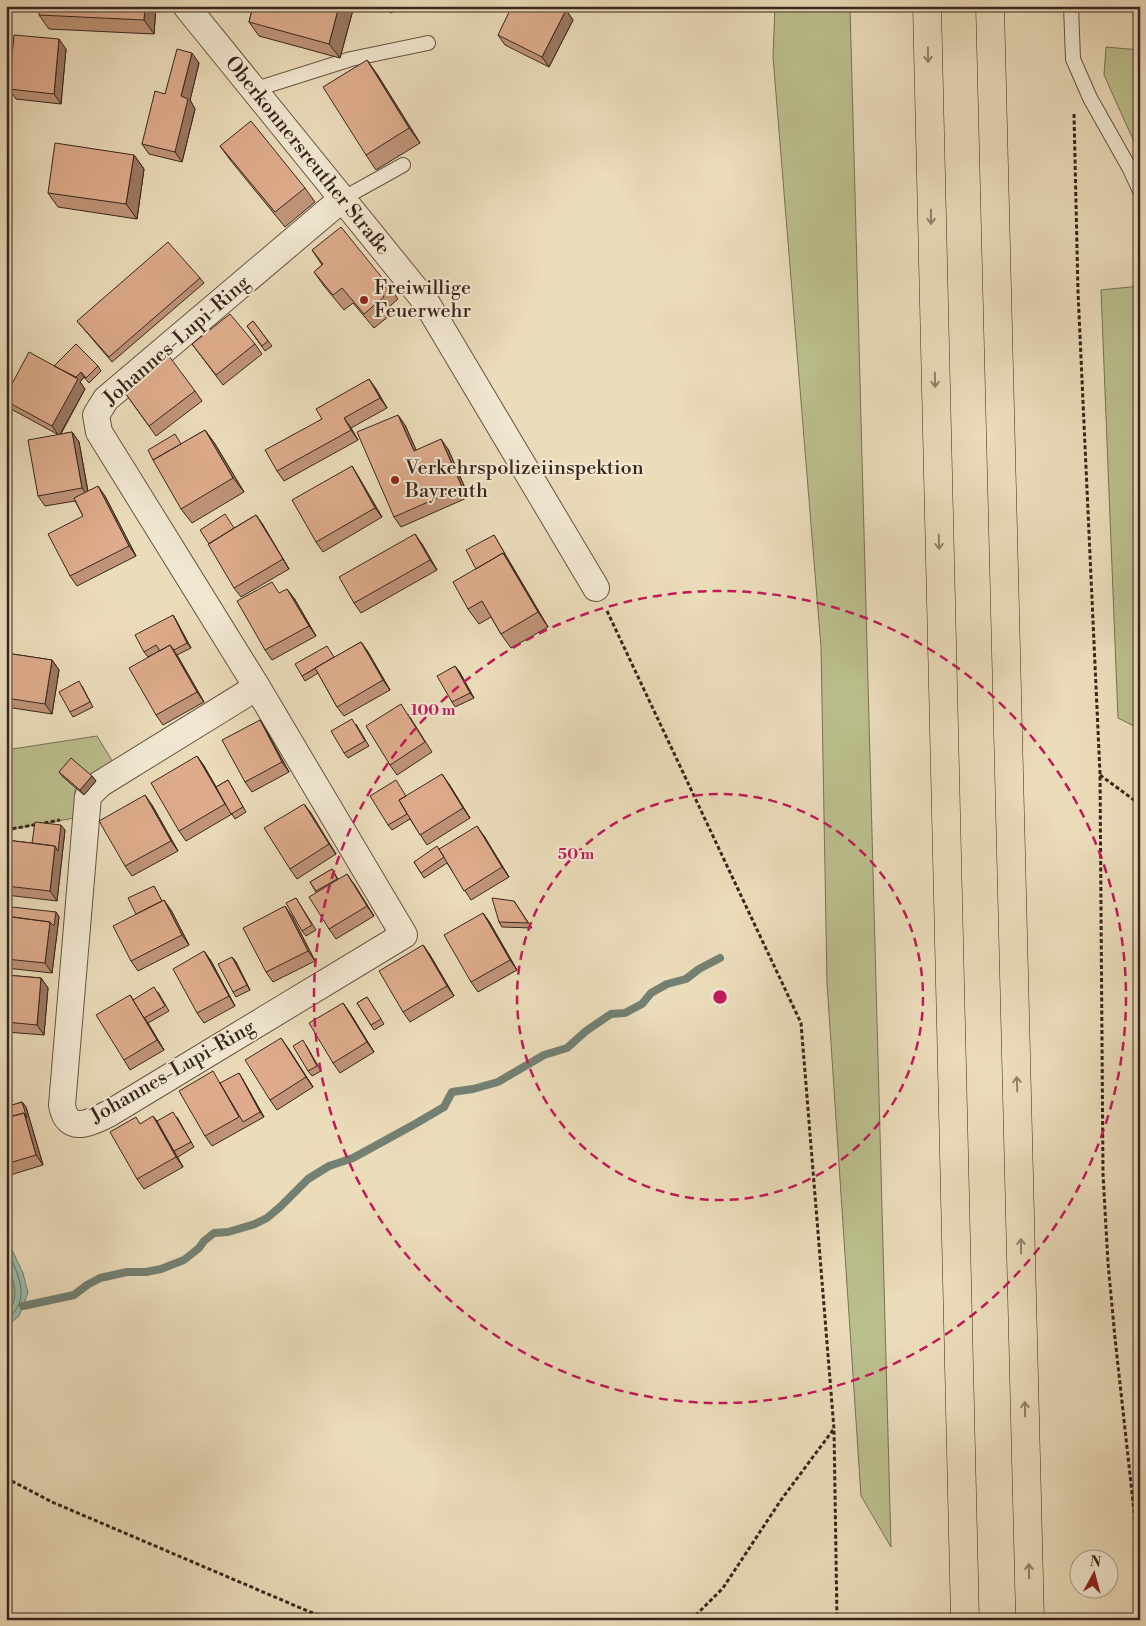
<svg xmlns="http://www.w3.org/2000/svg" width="1146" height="1626" font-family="'Libre Bodoni',serif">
  <rect width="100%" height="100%" fill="#ebdcba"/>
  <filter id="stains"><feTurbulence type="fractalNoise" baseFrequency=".004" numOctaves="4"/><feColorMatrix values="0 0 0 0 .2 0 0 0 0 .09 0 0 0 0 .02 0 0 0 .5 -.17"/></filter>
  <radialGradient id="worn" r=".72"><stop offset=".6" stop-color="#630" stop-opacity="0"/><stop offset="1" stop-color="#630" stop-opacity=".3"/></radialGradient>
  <!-- green -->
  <path fill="#bbbf8d" stroke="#7a7256" d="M775,6H850L891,1547L861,1496L827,983L821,647L773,57Z
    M1106,47L1140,50V155L1104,75Z
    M1140,286V729L1118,718L1101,290Z
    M97,736L119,772L86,816L6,830V750Z"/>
  <!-- water -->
  <path fill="#99bcaa" stroke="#738072" d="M6,1237L23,1273L28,1293L19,1316L6,1327Z"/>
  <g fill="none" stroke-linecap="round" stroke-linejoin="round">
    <!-- shore -->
    <path stroke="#697164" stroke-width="1" d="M6,1247C17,1274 34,1298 6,1320
      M6,1263C13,1278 22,1300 6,1312"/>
    <!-- stream -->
    <path stroke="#738072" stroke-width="8" d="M23,1306L74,1295L87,1285L100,1278L127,1272H146L161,1269L184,1260L199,1248L204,1241L214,1233L228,1232L255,1224L267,1218L280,1207L308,1179L329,1166L353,1158L415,1124L444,1107L452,1092L473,1089L498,1082L544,1055L567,1048L586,1031L611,1014L625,1013L642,1004L651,993L667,984L686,979L699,969L720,958"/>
    <!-- lane casing -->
    <g stroke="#665445" stroke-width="16">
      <path id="lane" d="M1071,6L1073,59L1090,98L1130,169L1140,191
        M253,90L351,59L428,43
        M342,199L403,165"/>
    </g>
    <!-- street casing -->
    <g stroke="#665445" stroke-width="28">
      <path id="street" d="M186,6L426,302L596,588
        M257,687L100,784L88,796L62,1105C67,1135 91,1123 110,1113L404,935L257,687L99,432L96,415L106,399L342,199"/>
    </g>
    <!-- highway casing -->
    <g stroke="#39261e" stroke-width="29">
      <path id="highway" d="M927,6L965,1620
        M990,6L1030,1620"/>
    </g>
    <!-- path -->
    <path stroke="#39261e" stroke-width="3" stroke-dasharray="4 2.5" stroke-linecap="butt" d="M1074,114L1078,292L1100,774L1103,1174L1108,1263L1115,1338L1140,1566
      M607,611L801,1023L834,1429L837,1620
      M1100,775L1134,800L1140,802
      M6,830L60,820
      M6,1478L52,1502L310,1612L333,1620
      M691,1620L723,1588L781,1500L833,1430"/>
    <!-- lane -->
    <use href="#lane" stroke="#f2e8d2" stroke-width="14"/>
    <!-- street -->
    <use href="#street" stroke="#f2e8d2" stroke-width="26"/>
    <!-- highway -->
    <use href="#highway" stroke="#ebdcba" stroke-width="28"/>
  </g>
  <!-- wall -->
  <path fill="#bf9478" stroke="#39261e" d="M156,6L154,34L49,29L39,15Z
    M253,6H354L340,58L259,36L249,22Z
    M374,6H395L392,13Z
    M566,10L573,20L549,67L505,45L498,35Z
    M66,49L61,104L16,99L9,89Z
    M199,63L190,100L195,109L182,162L149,154L142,144L165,94Z
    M377,74L420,143L376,170L366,155Z
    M220,146L305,188L315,202L285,227L231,161Z
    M134,155L144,169L137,219L58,207L48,193Z
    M312,250L388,285L398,299L390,306L394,312L374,328L353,303L344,310L324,286L314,272L322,265Z
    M200,278L204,283L112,362L77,321Z
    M253,321L272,346L265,351L247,326Z
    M192,344H255L262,354L223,385Z
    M54,366H98L101,371L89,383L84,377L80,382L85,389L61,434L72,432L79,442L88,491L105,496L136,556L77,586L70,576L83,516L75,501L45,506L38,496L57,434L11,409L6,403V395Z
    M369,379L376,389L387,408L351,428L358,440L284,481L277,471Z
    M123,390L195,391L202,401L156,436Z
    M405,425L416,450L448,449L469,497L401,527L394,517Z
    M205,430L215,444L244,492L192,523L181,509V444Z
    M352,466L358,476L382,517L323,552L316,542Z
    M256,515L263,525L289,569L241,597L234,588V528Z
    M494,535L548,627L511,648L501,634L491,617L479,624L468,609L476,569Z
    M422,544L437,570L361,613L354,603Z
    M280,593L294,598L316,636L272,660L265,650Z
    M173,615L191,648L177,655L204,702L163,725L156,715L159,651L148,657L144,652Z
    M361,642L368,652L390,690L344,716L337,707L318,673L305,681L302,676Z
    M6,653L52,660L59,670L52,714L6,707Z
    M459,671L474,698L455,707L452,702Z
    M82,686L93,707L73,717L70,712Z
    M408,714L432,752L397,775L390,765Z
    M356,724L369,746L348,758L344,753Z
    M266,730L289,772L252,792L245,782Z
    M197,756L204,766L216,787L228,780L246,812L235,819L232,814L186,841L179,831Z
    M59,772L92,776L96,781L84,795L63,777Z
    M449,784L470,818L427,845L410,819L392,830L388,825L406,796Z
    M304,804L336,854L297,879L290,869Z
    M152,805L178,851L132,876L125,866Z
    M65,830L57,901L6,895V840L32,843Z
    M484,836L509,877L471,900L447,863L424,878L414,862L439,849Z
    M332,869L338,879L354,884L374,916L336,939L329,929L316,892L310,882Z
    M154,886L162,901L171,910L189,945L138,971L131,961Z
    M296,898L316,930L306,936L302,931Z
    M514,901L532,928L502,927L499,922Z
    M56,912L59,917L52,973L6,968V916L11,917Z
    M483,913L490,923L517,970L478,992L471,982Z
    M292,916L315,961L273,982L266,972Z
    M423,945L430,955L454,996L410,1022L403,1012Z
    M204,951L211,961L235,1006L204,1023L197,1013Z
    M232,957L236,962L250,990L236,997L233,992Z
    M6,975L41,978L48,988L44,1035L6,1032Z
    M158,992L169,1011L148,1023L164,1050L130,1070L124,1060L133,1000Z
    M367,997L384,1024L374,1030L357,1003Z
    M343,1003L350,1013L374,1052L340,1073L333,1063Z
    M306,1045L321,1071L312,1076L308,1071Z
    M288,1048L313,1087L277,1110L270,1100Z
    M242,1078L264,1117L212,1146L205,1136L221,1083Z
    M22,1102L26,1107L43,1165L7,1176L6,1174V1107Z
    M153,1116L157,1121L177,1117L194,1147L178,1157L177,1156L183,1167L144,1189L137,1179Z"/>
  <!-- shaded-wall -->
  <path fill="#9b7862" stroke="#39261e" d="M145,6H156L154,34L144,20Z
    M339,6H354L340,58L329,44Z
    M387,6H395L392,13Z
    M566,10L573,20L549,67L542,57Z
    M59,39L66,49L61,104L54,94Z
    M192,53L199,63L190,100L195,109L182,162L175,152L181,96Z
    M367,60L377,74L420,143L409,128Z
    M134,155L144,169L137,219L126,204Z
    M81,372L84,377L80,382L85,389L59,436L52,426L74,379Z
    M369,379L376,389L387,408L380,398Z
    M398,415L405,425L421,461L414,451Z
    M344,418L351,428L358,440L351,430Z
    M205,430L215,444L244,492L233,478Z
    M72,432L79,442L89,498L82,488Z
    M441,439L448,449L469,497L462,487Z
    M352,466L358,476L382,517L375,508Z
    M98,486L105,496L136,556L129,546Z
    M6,498L9,503L6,517Z
    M256,515L263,525L289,569L283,559Z
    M415,534L422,544L437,570L430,560Z
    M503,553L513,568L548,627L538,612Z
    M287,589L294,598L316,636L309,626Z
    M173,615L176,620L191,648L187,643Z
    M361,642L368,652L390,690L383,680Z
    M170,645L177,655L204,702L197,692Z
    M52,660L59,670L52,714L45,704Z
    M455,666L459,671L474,698L470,693Z
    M260,720L266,730L289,772L282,762Z
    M197,756L204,766L232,814L225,804Z
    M442,774L449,784L470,818L463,808Z
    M92,776L96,781L84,795L80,790Z
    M145,795L152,805L178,851L171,841Z
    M304,804L311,813L336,854L329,844Z
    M61,825L65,830L57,901L50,891L55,846Z
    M477,826L484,836L509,877L502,867Z
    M347,874L354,884L374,916L367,906Z
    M164,900L171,910L189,945L182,935Z
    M285,906L292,916L315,961L308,951Z
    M56,912L59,917L52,973L45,963L50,922Z
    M483,913L490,923L517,970L510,960Z
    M423,945L430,955L454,996L447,986Z
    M204,951L211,961L235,1006L229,996Z
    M232,957L236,962L250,990L247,985Z
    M41,978L48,988L44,1035L37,1025Z
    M130,995L137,1005L164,1050L157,1040Z
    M343,1003L350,1013L374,1052L367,1042Z
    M281,1038L288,1048L313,1087L306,1077Z
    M239,1073L242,1078L264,1117L260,1112Z
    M22,1102L26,1107L43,1165L36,1155L24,1113Z
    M153,1116L160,1126L183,1167L176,1157Z"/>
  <!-- building -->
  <path fill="#deac8c" stroke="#39261e" d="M39,6H145L144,20L39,15Z
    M253,6H339L329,44L249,22Z
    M512,6H557L566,10L542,57L498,35Z
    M14,35L59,39L54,94L9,89Z
    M177,49L192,53L181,96L188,99L175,152L142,144L155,91L165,94Z
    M367,60L409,128L366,155L323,87Z
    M251,121L305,188L275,212L220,146Z
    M55,143L134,155L126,204L48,193Z
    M341,227L388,285L380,292L384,297L364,314L342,288L333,295L314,272L323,264L312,250Z
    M168,242L200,278L109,357L77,321Z
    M230,314L255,344L216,375L192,344Z
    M253,321L268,341L262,346L247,326Z
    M76,344L98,366L86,378L81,372L76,377L54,366Z
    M29,352L78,379L52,426L6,401V395Z
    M169,356L195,391L149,426L123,390Z
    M369,379L380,398L344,418L351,430L277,471L265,450L322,419L316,409Z
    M398,415L414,451L441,439L462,487L394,517L357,432Z
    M205,430L233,478L181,509L153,460Z
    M72,432L82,488L38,496L28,440Z
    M175,434L181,444L153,460L148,450Z
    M352,466L375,508L316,542L292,500Z
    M98,486L129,546L70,576L48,534L83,516L74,498Z
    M225,514L234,528L209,544L200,530Z
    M256,515L283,559L234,588L208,544Z
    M415,534L430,560L354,603L339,577Z
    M494,535L505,554L504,555L503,553L476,569L466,550Z
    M503,553L538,612L501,634L482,601L468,609L453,582Z
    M272,582L279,593L287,589L309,626L265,650L237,601Z
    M173,615L187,643L174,650L170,645L160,651L156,645L144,652L135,635Z
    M361,642L383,680L337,707L315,668Z
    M170,645L197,692L156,715L129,668Z
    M327,646L334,657L302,676L295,664Z
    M6,653L52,660L45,704L6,698Z
    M455,666L470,693L452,702L437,676Z
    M79,681L90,702L70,712L59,692Z
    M401,704L425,742L390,765L366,726Z
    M352,719L365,741L344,753L331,731Z
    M260,720L282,762L245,782L222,740Z
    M197,756L225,804L179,831L151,783Z
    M71,758L92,776L80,790L59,772Z
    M442,774L463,808L420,835L399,800Z
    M228,780L243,807L231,814L216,787Z
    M396,780L406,796L399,800L407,814L388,825L370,796Z
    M145,795L171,841L125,866L99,821Z
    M304,804L329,844L290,869L264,828Z
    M35,822L61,825L58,851L55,846L32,843Z
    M477,826L502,867L464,891L439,849Z
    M6,840L55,846L50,891L6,886Z
    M437,846L444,857L421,873L414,862Z
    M332,869L337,879L316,891L310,882Z
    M347,874L367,906L329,929L309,897Z
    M154,886L162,901L136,914L128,898Z
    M296,898L312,925L302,931L286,903Z
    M492,898L514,901L528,923L499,922Z
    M164,900L182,935L131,961L113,926Z
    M285,906L308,951L266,972L243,928Z
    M12,907L56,912L54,926L50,922L11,917Z
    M483,913L510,960L471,982L444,935Z
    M6,916L50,922L45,963L6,959Z
    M423,945L447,986L403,1012L379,971Z
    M204,951L229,996L197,1013L173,969Z
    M232,957L247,985L233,992L218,964Z
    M6,975L41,978L37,1025L6,1022Z
    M154,987L165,1006L144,1018L133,1000Z
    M130,995L157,1040L124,1060L96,1015Z
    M367,997L381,1019L371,1025L357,1003Z
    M343,1003L367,1042L333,1063L309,1023Z
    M281,1038L306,1077L270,1100L245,1060Z
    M303,1040L317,1066L308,1071L293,1046Z
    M213,1071L239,1117L205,1136L179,1091Z
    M239,1073L260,1112L243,1122L220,1083Z
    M22,1102L27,1118L24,1113L6,1118V1107Z
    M173,1112L191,1142L174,1151L157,1121Z
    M24,1113L36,1155L6,1164V1118Z
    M153,1116L176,1157L137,1179L110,1132L136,1117L140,1124Z"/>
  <!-- one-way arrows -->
  <defs><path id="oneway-shaft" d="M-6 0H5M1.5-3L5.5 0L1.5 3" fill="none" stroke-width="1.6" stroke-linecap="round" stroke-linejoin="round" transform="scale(1.25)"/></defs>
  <g stroke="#92816c">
    <use href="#oneway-shaft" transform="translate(928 55) rotate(89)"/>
    <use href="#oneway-shaft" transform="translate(931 217) rotate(89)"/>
    <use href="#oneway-shaft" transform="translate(935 380) rotate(89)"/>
    <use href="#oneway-shaft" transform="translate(939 542) rotate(88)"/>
    <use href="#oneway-shaft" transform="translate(1017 1084) rotate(-92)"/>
    <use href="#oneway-shaft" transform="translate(1021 1246) rotate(-91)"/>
    <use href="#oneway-shaft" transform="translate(1025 1409) rotate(-91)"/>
    <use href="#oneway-shaft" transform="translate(1029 1571) rotate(-91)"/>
  </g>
  <!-- distance rings -->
  <g fill="none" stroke="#c2185b" stroke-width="2.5" stroke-dasharray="9 6">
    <circle cx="720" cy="997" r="203"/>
    <circle cx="720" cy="997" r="406"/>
  </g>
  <!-- markers -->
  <g fill="#8f2418" stroke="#f2e8d2" stroke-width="2">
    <circle cx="364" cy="300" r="5"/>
    <circle cx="395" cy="480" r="5"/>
  </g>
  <g text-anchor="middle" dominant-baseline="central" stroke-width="4" stroke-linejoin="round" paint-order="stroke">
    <!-- street labels -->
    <g font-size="20" fill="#39261e" stroke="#f2e8d2">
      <text transform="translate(307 156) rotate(51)">Oberkonnersreuther Straße</text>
      <text transform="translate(177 341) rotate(-41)">Johannes-Lupi-Ring</text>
      <text transform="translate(173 1072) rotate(-30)">Johannes-Lupi-Ring</text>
    </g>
    <!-- poi labels -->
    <g font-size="20" fill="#39261e" stroke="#f2e8d2" text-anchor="start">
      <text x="374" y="288">Freiwillige<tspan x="374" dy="23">Feuerwehr</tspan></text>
      <text x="405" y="468">Verkehrspolizeiinspektion<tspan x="405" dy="23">Bayreuth</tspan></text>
    </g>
  </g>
  <circle cx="720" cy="997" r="8" fill="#c2185b" stroke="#f2e8d2" stroke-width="2.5"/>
  <g font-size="15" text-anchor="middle" font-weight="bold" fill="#c2185b" stroke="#f2e8d2" stroke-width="4" stroke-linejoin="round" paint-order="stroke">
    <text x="433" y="715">100 m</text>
    <text x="576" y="859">50 m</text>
  </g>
  <!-- margin -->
  <rect width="1146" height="1626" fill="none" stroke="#ebdcba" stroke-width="25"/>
  <rect x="8" y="8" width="1131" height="1611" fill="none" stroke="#39261e" stroke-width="2.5"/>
  <rect x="12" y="12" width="1121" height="1601" fill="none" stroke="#39261e"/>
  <!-- north arrow -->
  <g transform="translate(1094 1574) rotate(7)"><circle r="24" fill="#f2e8d2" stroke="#a89a8a"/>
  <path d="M0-4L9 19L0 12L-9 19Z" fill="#8f2418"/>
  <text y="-8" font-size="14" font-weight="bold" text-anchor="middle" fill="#39261e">N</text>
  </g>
  <rect width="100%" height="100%" filter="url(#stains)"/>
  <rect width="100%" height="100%" fill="url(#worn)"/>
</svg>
